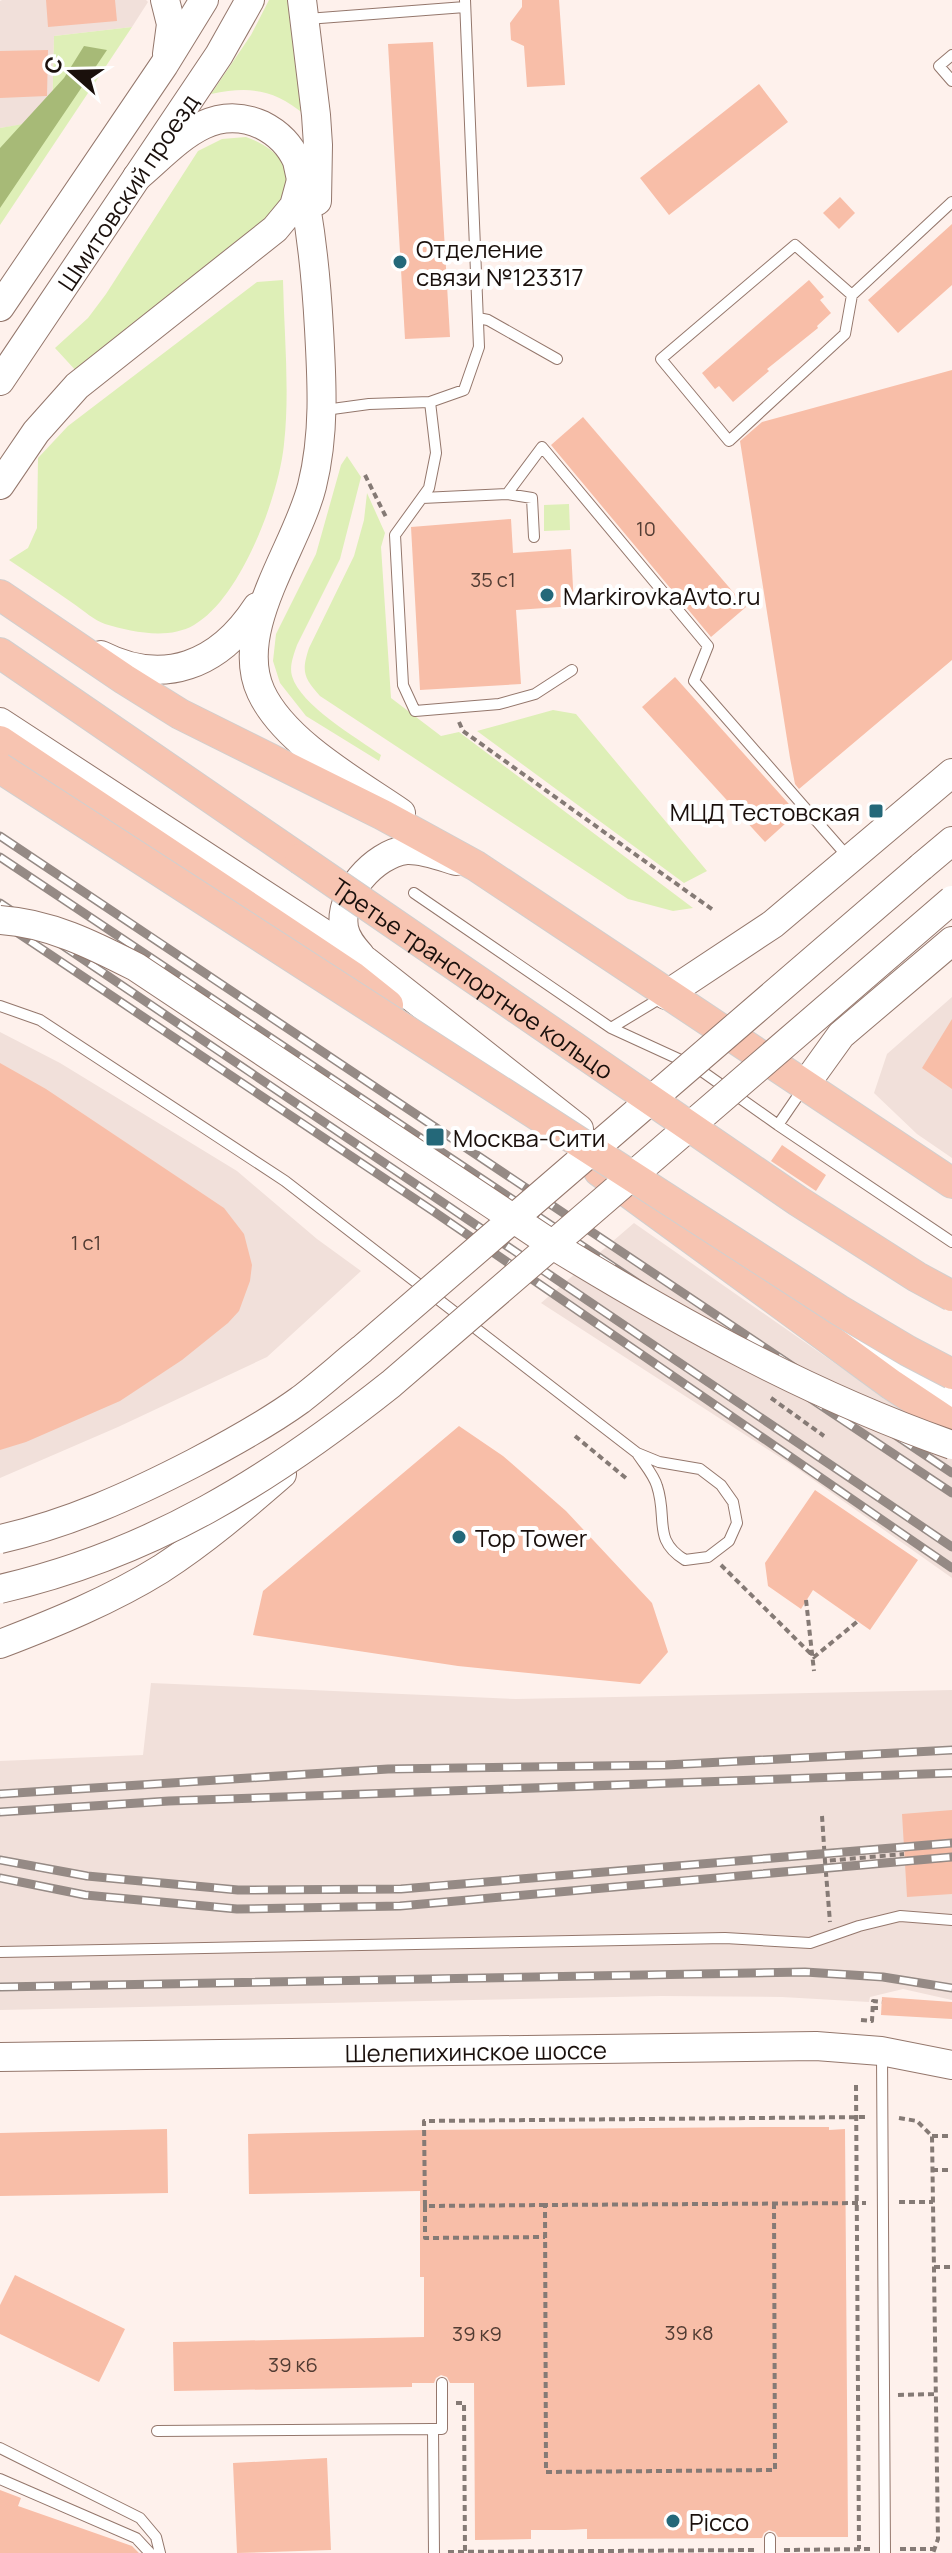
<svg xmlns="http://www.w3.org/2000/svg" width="952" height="2553" font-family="Manrope,sans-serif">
  <rect width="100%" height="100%" fill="#fef1ec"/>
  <!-- built -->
  <path fill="#f1e0da" d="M2,0H146L148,2L132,27L54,36L52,120L0,128V1Z
    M952,997V1158L917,1134L874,1093L887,1054Z
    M0,1032L60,1063L237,1171L317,1239L361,1271L267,1357L118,1427L0,1478Z
    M634,1223L952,1445V1578L795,1467L541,1303Z
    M151,1683L516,1699L952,1690V2000L903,1989L870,1997L869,2002L782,1997L661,1996L0,2010V1761L143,1755Z"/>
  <!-- green -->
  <path fill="#deefb7" d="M269,0H288L305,115C274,89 250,86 211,94L251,35Z
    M132,27L0,225V128L52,119L54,36Z
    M246,137C274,147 298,167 282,200C278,207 271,214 266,221L78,373L55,348L88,318L106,294L198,151L222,139Z
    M283,280C284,334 290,390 284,444C279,496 241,598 194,625C168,640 132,632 105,624C94,620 84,611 74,604C53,589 31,575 9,560L28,548L37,528L38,458L68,426L257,282Z
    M347,456L361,477L340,559L297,645C294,654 289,666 292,676C300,705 357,738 381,755L379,761L306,716L280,683L273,661L276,634L316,554L341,465Z
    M367,493L385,533L381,547L391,698L441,736L459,732L693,908L673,911L628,899L320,696C304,678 301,672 309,648L354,556L364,520Z
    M569,504L570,530L544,531V505Z
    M553,710L576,714L707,871L684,883L477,731Z"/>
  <!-- forest -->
  <path fill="#a7ba77" d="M84,46L107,50L0,208V148L64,78Z"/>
  <!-- building -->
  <path fill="#f8bea8" d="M46,0H115L117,21L48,27Z
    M522,0H559L565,85L527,87L524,46L511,40L510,23L522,7Z
    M433,42L450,337L405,339L388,44Z
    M48,50L47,96L0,98V51Z
    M759,84L788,122L669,215L640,178Z
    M840,197L855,213L839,229L823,213Z
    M952,224V285L898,333L868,300Z
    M809,280L824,297L820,300L831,313L817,326L818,328L767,369L769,371L733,402L719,386L715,389L702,373Z
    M952,370V660L799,789L795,784L790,758L740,441L762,422Z
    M583,417L746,607L711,637L551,445Z
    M511,519L513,553L571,549L574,606L516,610L521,684L420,690L411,527Z
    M675,677L797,813L765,842L642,707Z
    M952,1019V1089L922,1068Z
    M0,1063L46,1089L224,1208L244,1234L252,1265L250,1281L239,1311L228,1323L182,1360L120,1401L26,1442L0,1450Z
    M782,1145L826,1175L816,1191L771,1161Z
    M459,1426L503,1456L566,1511L652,1603L668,1652L640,1684L458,1666L253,1635L263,1591Z
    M815,1490L918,1560L870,1630L813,1590L801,1609L768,1586L765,1563Z
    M952,1810V1894L907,1897L902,1814Z
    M882,1997L952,2002V2019L881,2015Z
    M763,2127H829V2130L845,2129L848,2537H778L775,2532L769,2530L764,2533L762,2538L587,2539V2529L565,2530H531V2539L475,2540L474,2383H450L447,2377L441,2375L436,2378L434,2383H412V2387L174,2391L173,2342L424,2337V2277H420V2191L249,2194L248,2134L424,2130Z
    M167,2129L168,2193L0,2196V2133Z
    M15,2275L125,2329L99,2382L0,2334V2305Z
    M327,2458L331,2550L237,2553L233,2463Z
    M0,2490L21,2498L18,2506L132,2546L139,2553H0Z"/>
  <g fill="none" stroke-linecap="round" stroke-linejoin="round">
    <!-- lane casing -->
    <g stroke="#94776c" stroke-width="12">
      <path id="lane" d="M307,19L465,7
        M952,55L939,66L952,81
        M852,295L795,245L661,359L729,441L845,334L852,295L952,202
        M478,318L488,320L557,359
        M430,402L436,453L429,488L395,535L403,685L415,711L499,704L535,694L572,670
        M325,410L369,404L430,402L464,390L479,347L465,0
        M507,494L532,498L534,537
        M422,498L507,494L542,447L708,646L694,681L848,857
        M414,893L611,1028L696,1067L778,1125
        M0,1006L40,1020L285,1181L637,1453L659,1462L700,1469L721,1485L733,1502L737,1523L729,1541L708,1557L685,1560C652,1540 668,1519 657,1486C654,1475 644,1464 637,1453
        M611,1028L664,996
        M804,1087L778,1125L952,1242
        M0,1952L725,1938L810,1943L859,1926L900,1916L952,1920
        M882,2055L885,2553
        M433,2429H442V2383
        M157,2431L433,2429L434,2553
        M0,2448L140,2518L156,2537L160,2553
        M0,2479L136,2538L150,2553
        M770,2538V2553"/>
    </g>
    <!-- secondary casing -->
    <g stroke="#94776c" stroke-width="30">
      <g id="secondary">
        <path d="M165,0L171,24L167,54"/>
        <path d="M302,0L316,115L318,145L317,201"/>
        <path d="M137,177C175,145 209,101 262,125C278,133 290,145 297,161C310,216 316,273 319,329C322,382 325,434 312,486C297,547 232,630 261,692C284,742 356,782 401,813"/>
        <path d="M0,307L164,65L204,0"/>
        <path id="s1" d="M0,381L219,55L250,0"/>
        <path d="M0,485L36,432L77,386L275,229L294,206L300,184"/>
        <path d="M101,655C164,687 219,665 257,607"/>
        <path d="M0,722L366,961L579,1129"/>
        <path d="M921,867L952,841"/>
        <path d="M360,955C353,947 346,939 344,928C338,895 374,854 406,850C422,849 440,856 456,861"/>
        <path d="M666,995L773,924L952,773"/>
        <path d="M805,1085L841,1035L952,941"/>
        <path d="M823,1313L952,1406"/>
        <path d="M0,1644C55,1623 111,1600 161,1569C204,1541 243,1508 282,1474"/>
        <path id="s2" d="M0,2057L816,2046L881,2051L952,2065"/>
      </g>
    </g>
    <!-- primary casing -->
    <g stroke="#d1cfce" stroke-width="32">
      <path id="primary" d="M0,595L124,679L180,714L383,815L476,866L952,1183
        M0,653L300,859
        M0,741L353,977L388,1005
        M599,1171L892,1385L952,1425"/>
    </g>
    <!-- path -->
    <path stroke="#857a75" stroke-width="4" stroke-dasharray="6 4" stroke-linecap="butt" d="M365,475L387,519
      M459,722L463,731L713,910
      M771,1398L824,1436
      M575,1436L627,1479
      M721,1565L814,1657L858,1621
      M806,1600L814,1671
      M822,1816L825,1861L904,1854
      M825,1861L830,1922
      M872,2008H881
      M861,2020L872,2021L873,2001L882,2002
      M856,2085L859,2549
      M899,2118L917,2121L932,2136L938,2539L933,2553
      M932,2136H952
      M932,2170H952
      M899,2202H933
      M774,2203L775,2470L546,2472L545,2205L866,2203
      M545,2205L425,2206V2238L545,2237
      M425,2206L424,2121L866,2117
      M934,2267H952
      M898,2395L936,2394
      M456,2403H464L465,2552
      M900,2549H935
      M784,2550L871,2549
      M448,2552L755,2550"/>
    <!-- lane -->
    <use href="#lane" stroke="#fff" stroke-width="10"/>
    <!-- secondary -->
    <use href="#secondary" stroke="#fff" stroke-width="28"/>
    <!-- primary -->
    <use href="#primary" stroke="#f7c4b1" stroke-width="30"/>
    <!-- rail casing -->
    <g stroke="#958a85" stroke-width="9">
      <path id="rail" d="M0,836L952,1473
        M0,857L952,1493
        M0,903L952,1547
        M0,921L433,1211L952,1568
        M0,1794L388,1769L666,1765L952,1750
        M0,1812L169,1801L952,1773
        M0,1860L87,1876L238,1890L401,1889L952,1843
        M0,1878L85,1895L237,1909L400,1906L952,1857
        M0,1987L805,1972L883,1977L952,1988"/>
    </g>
    <!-- rail -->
    <use href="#rail" stroke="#fff" stroke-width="6" stroke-dasharray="18" stroke-linecap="butt"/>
    <!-- secondary-bridge casing -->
    <g stroke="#94776c" stroke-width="30" stroke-linecap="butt">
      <path id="secondary-bridge" d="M0,920C49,923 93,945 136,967L556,1247C682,1324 812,1396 952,1445
        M0,1539C68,1524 132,1495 194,1463C230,1444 267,1424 300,1400C321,1384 341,1366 362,1349L921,867
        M0,1589C152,1554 270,1480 391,1384L952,900"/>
    </g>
    <!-- primary-bridge casing -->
    <g stroke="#d1cfce" stroke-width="32" stroke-linecap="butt">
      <g id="primary-bridge">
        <path d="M0,768L839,1310L908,1351L952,1374"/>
        <path id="s3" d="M300,859L798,1201L917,1277L952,1296"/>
      </g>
    </g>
    <!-- secondary-bridge -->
    <use href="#secondary-bridge" stroke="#fff" stroke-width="28"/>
    <!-- primary-bridge -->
    <use href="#primary-bridge" stroke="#f7c4b1" stroke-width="30"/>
  </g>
  <!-- markers -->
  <g fill="#246879" stroke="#fff" stroke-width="3">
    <circle cx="400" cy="262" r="8"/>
    <circle cx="547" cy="595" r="8"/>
    <rect x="868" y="803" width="16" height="16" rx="4"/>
    <rect x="425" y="1127" width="20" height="20" rx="4"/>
    <circle cx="459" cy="1537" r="8"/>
    <circle cx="673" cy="2521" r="8"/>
  </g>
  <g text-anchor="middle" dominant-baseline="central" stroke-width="8" stroke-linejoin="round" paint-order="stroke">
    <!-- number labels -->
    <g font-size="20" fill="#523c33">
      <text x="646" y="528">10</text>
      <text x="493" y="579">35 с1</text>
      <text x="86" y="1242">1 с1</text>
      <text x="689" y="2332">39 к8</text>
      <text x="477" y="2333">39 к9</text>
      <text x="293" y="2364">39 к6</text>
    </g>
    <!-- street labels -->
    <g font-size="24" fill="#1a100c" stroke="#fff">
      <text stroke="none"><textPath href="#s1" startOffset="228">Шмитовский проезд</textPath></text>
      <text stroke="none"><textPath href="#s3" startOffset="210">Третье транспортное кольцо</textPath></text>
      <text stroke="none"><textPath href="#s2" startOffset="476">Шелепихинское шоссе</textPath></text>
    </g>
    <!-- poi labels -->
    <g font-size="24" fill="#1a100c" stroke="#fff" text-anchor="start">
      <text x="416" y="248">Отделение<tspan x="416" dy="28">связи №123317</tspan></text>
      <text x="563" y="595">MarkirovkaAvto.ru</text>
      <text x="860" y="811" text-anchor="end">МЦД Тестовская</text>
      <text x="453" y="1137">Москва-Сити</text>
      <text x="475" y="1537">Top Tower</text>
      <text x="689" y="2521">Picco</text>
    </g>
  </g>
  <!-- north arrow -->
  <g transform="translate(72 72) rotate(290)" stroke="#ffffff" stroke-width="6" paint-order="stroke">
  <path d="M0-6L14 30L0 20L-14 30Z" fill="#1a100c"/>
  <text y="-12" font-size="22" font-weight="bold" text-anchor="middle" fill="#1a100c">С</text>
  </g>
</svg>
